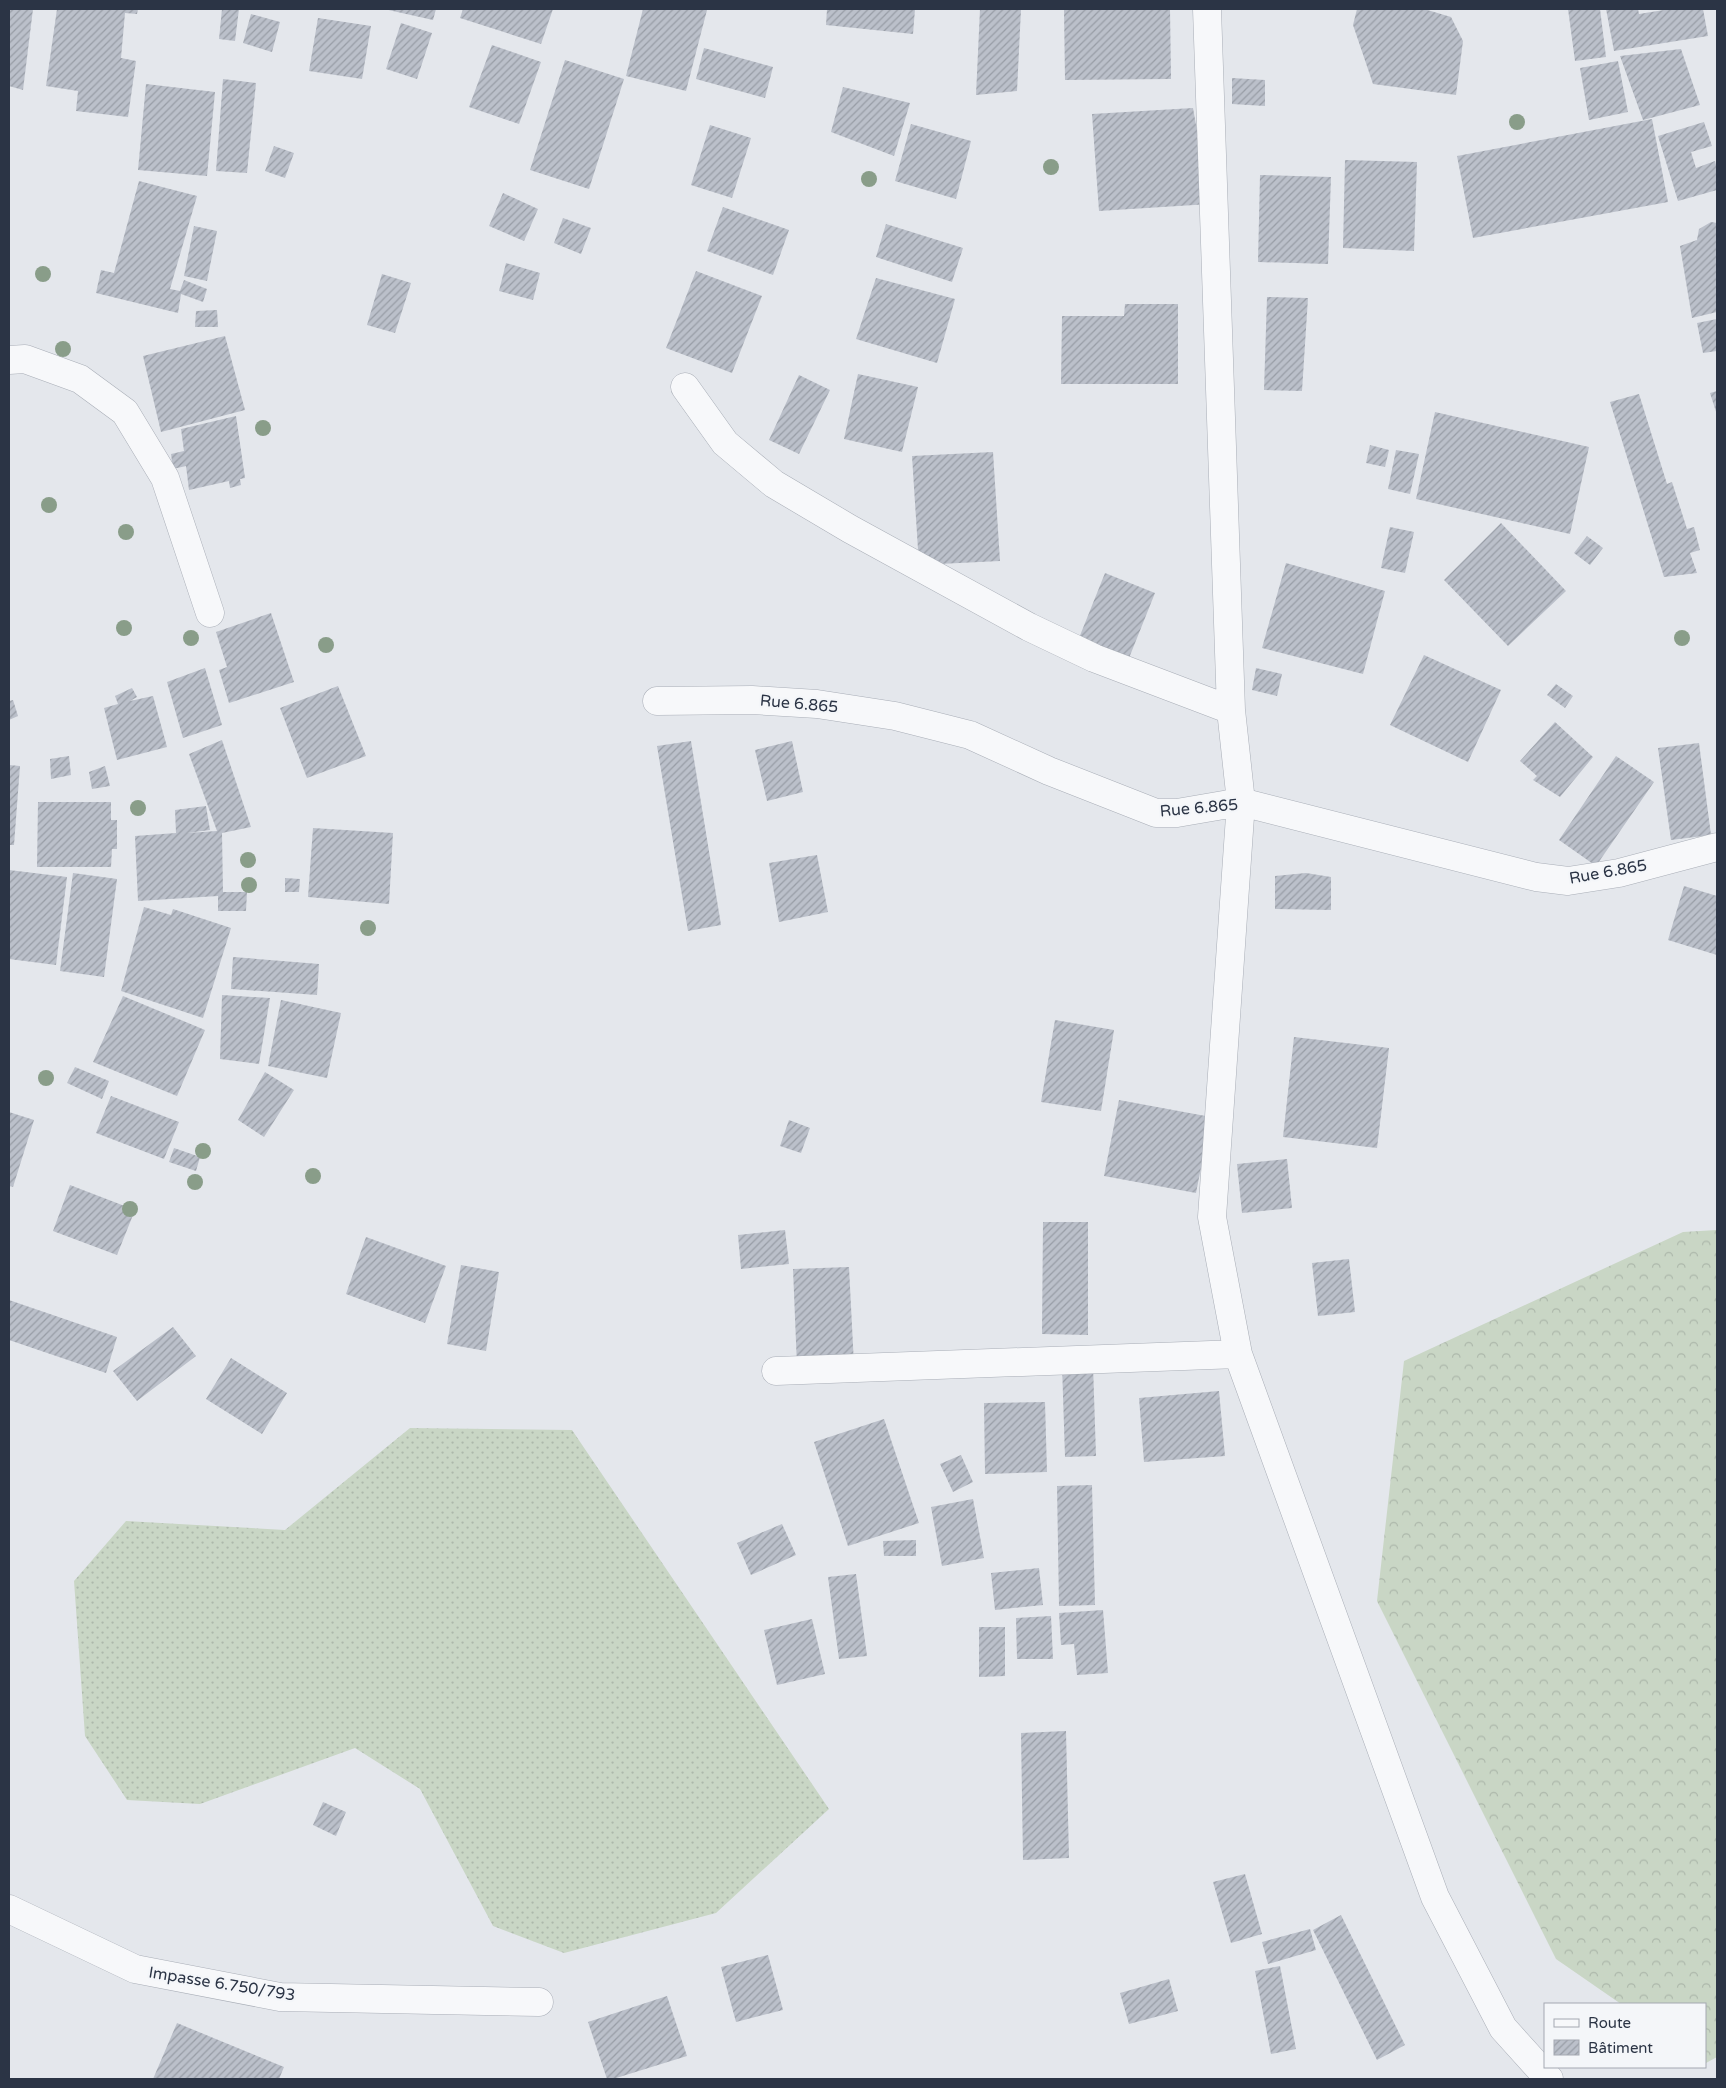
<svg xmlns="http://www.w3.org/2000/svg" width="1726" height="2088" font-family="'Varela Round',sans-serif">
  <defs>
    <pattern id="grass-dots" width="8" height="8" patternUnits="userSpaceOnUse" patternTransform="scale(1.25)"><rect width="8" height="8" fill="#c9d6c5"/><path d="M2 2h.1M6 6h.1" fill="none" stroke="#adb8ab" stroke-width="1.8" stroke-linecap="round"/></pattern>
    <pattern id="forest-crowns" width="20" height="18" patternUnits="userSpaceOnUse" patternTransform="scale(1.25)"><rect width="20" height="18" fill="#c9d6c5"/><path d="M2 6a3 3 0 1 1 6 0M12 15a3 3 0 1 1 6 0" fill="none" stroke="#adb8ab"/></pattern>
    <pattern id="building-hatch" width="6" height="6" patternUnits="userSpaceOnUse" patternTransform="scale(1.25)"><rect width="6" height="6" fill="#bbc0ca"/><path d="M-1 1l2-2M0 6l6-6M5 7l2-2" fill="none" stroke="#989da6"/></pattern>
  </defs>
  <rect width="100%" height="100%" fill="#e4e7ec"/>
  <!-- grass -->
  <path fill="url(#grass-dots)" d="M410,1428L572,1430L829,1809L716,1913L564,1953L493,1926L420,1789L355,1748L200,1804L127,1800L85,1736L74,1581L126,1521L285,1530Z"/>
  <!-- forest -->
  <path fill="url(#forest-crowns)" d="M1717,1230V2057L1706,2063L1705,2004H1621L1556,1959L1377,1601L1404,1361L1683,1232Z"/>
  <!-- building -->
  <path fill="url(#building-hatch)" d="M9,9H33L23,90L9,86Z
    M57,9H138L137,14L125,13L121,58L136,61L128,117L76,111L78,91L46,86Z
    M222,9H239L235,41L219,39Z
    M384,9H436L433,20Z
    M463,9H553L541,44L460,18Z
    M643,9L707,10L686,91L626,76Z
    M827,9H915L913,34L826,25Z
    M980,9H1021L1017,91L976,95Z
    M1064,9H1170L1171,79L1065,80Z
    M1357,9H1424L1451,17L1463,41L1456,95L1373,84L1353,25Z
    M1568,9H1600L1606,57L1575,61Z
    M1606,9H1638L1639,14L1670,9H1703L1708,36L1614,51Z
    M251,14L280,22L272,52L243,43Z
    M318,18L371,26L362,79L309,71Z
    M401,23L432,33L417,79L386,69Z
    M492,45L541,62L519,124L469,107Z
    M704,48L773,67L765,98L696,79Z
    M1681,49L1700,105L1643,120L1620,56Z
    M565,60L624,79L589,189L530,170Z
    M1618,61L1628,112L1589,120L1580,68Z
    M1232,78L1265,80V106L1232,104Z
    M223,79L256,83L247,173L216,171Z
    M146,84L215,92L207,176L138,170Z
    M843,87L910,103L894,156L831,132Z
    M1193,108L1210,204L1099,211L1092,114Z
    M1652,119L1668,202L1473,238L1457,156Z
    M1704,122L1712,146L1691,152L1696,168L1715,161L1717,169V190L1678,201L1658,136Z
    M911,124L971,141L956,199L895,181Z
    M710,125L751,138L732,198L691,185Z
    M274,146L294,153L285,178L265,171Z
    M1345,160L1417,162L1414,251L1343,248Z
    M1260,175L1331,177L1328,264L1258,262Z
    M139,181L197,196L170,289L180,291L184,280L207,289L203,302L181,294L178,313L96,293L101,270L114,273Z
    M503,193L538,209L524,241L489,226Z
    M723,207L789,230L773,275L707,251Z
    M563,218L591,228L581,254L554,243Z
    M1711,222L1717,223V312L1692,318L1680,246L1697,240L1699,229Z
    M886,224L963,248L952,282L876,257Z
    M194,226L217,231L207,281L184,276Z
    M506,263L540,273L533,300L499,291Z
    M696,271L762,296L732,373L666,348Z
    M382,274L411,283L395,333L367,325Z
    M876,278L955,299L937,363L856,339Z
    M1267,297L1308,298L1302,391L1264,390Z
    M1125,304H1178V384H1061L1062,316H1124Z
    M217,310L218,327H195L196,311Z
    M1717,319V351L1703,353L1697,323Z
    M225,336L245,410L161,432L143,356Z
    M858,374L918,387L902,452L844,439Z
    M799,375L830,390L799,454L769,440Z
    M1717,391V415L1710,393Z
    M1639,394L1667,484L1672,482L1687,529L1694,527L1700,550L1690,553L1697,573L1664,577L1610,402Z
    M1435,412L1589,447L1570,534L1416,499Z
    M236,416L245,478L240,479L241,485L230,488L229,481L189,490L186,466L173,469L171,454L184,451L181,429Z
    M1370,445L1389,450L1385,467L1366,463Z
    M1396,450L1419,454L1410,494L1388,489Z
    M993,452L1000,561L919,565L912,456Z
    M1501,523L1566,591L1508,646L1444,580Z
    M1390,527L1414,532L1405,573L1381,568Z
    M1587,536L1603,548L1590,565L1574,553Z
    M1286,563L1385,591L1363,674L1262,648Z
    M1105,573L1155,593L1129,658L1079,638Z
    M271,613L294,682L229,703L219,670L227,667L216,632Z
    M1424,655L1501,690L1468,762L1390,725Z
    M205,668L222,725L183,738L167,682Z
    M1256,668L1282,674L1277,696L1252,690Z
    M1556,684L1573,696L1565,708L1547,695Z
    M338,686L366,756L307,778L280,708Z
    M132,688L137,697L130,701L153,696L167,747L117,760L104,708L118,704L115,696Z
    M13,700L18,716L9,720V701Z
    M1555,722L1593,757L1560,797L1533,780L1537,776L1520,761Z
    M222,740L251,827L222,833L223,892H247L246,911H218V896L138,901L135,836L176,833L175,810L206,806L210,830L187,833L217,831L189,754Z
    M691,741L721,925L688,931L657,746Z
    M792,741L803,792L767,801L755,750Z
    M1699,743L1711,835L1671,840L1658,748Z
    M69,756L71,775L51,779L50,759Z
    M1616,756L1654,782L1596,866L1559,840Z
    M9,765L20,766L14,845H9Z
    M105,766L110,786L92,789L89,772Z
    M38,802H111V820H117V849H112L111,867H37Z
    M313,828L393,833L389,904L308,897Z
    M817,855L828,912L779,922L769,863Z
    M9,870L67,877L56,965L9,959Z
    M73,873L117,879L104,977L60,971Z
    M1306,873L1331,877V910L1275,909V876Z
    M285,878L300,879L299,892H285Z
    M1684,886L1717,896V955L1668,940Z
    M144,907L171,915L173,909L231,928L203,1018L121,991Z
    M233,957L319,964L317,995L231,989Z
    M222,995L270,998L259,1064L220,1059Z
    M123,996L205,1030L177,1096L93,1062Z
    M281,1000L341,1013L327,1078L268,1066Z
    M1055,1020L1114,1030L1101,1111L1041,1102Z
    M1294,1037L1389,1048L1377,1148L1283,1137Z
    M75,1067L109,1081L102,1099L67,1083Z
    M265,1072L294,1090L264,1137L238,1120Z
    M111,1096L179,1122L164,1159L96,1133Z
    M1119,1100L1211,1117L1196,1193L1104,1176Z
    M9,1112L34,1120L13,1187L9,1186Z
    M789,1120L810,1128L801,1153L780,1146Z
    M174,1148L200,1157L196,1171L169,1162Z
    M1287,1159L1292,1208L1242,1213L1237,1164Z
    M70,1185L135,1210L117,1255L53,1231Z
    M1043,1222H1088V1335L1042,1334Z
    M785,1230L789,1264L741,1269L738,1235Z
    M366,1237L446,1266L425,1323L346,1294Z
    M1349,1259L1355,1312L1318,1316L1312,1263Z
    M461,1265L499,1272L486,1351L447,1344Z
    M849,1267L854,1365L797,1366L793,1269Z
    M9,1300L117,1337L106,1373L9,1340Z
    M173,1327L196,1356L137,1401L113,1371Z
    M231,1358L287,1393L262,1434L206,1399Z
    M1062,1365H1093L1096,1456L1065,1457Z
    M1219,1391L1225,1456L1144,1462L1139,1398Z
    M1045,1402L1047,1472L985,1474L984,1403Z
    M884,1419L919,1523L848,1546L814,1442Z
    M961,1455L973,1482L953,1492L940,1464Z
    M1092,1485L1095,1605L1059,1606L1057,1486Z
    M973,1499L984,1558L942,1566L931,1507Z
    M782,1524L796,1555L751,1575L737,1543Z
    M916,1540V1556H884L883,1541Z
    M1039,1568L1043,1605L995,1610L991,1573Z
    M856,1574L867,1656L839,1659L828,1577Z
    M1103,1610L1108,1673L1077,1675L1074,1644L1061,1645L1059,1613Z
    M1051,1616L1053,1659H1017L1016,1618Z
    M812,1619L825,1674L777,1685L764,1630Z
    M979,1627H1005V1676L979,1677Z
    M1066,1731L1069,1858L1023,1860L1021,1733Z
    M323,1802L346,1812L336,1836L313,1825Z
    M1245,1874L1262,1934L1231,1943L1213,1882Z
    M1341,1915L1405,2045L1377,2060L1313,1930Z
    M1310,1929L1316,1950L1268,1964L1262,1942Z
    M768,1955L783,2010L736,2022L721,1967Z
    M1280,1966L1296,2049L1271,2054L1255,1971Z
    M1169,1979L1178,2011L1129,2024L1120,1993Z
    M667,1996L687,2056L613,2079H607L588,2022Z
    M177,2023L284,2067L279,2079H153Z"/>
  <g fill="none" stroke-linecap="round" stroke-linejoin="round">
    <!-- minor casing -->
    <g stroke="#a9aeb7" stroke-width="29">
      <path id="minor" d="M1207,9L1231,710L1241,802L1212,1217L1238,1354L1435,1897L1503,2028L1549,2079
        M9,360L25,359L80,379L125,412L165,478L210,613
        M685,387L725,443L774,484L850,529L1029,627L1094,658L1231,710
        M657,701L752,700L817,704L895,716L970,735L1049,771L1156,813H1177L1241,802L1536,877L1568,881L1619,873L1717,847
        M776,1371L1238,1354
        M9,1909L135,1969L280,1997L539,2002"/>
    </g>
    <!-- minor -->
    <use href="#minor" stroke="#f7f8fa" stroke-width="28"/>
  </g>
  <!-- trees -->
  <g fill="#899d89">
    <circle cx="1517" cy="122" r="8"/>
    <circle cx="1051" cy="167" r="8"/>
    <circle cx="869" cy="179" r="8"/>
    <circle cx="43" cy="274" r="8"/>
    <circle cx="63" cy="349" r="8"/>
    <circle cx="263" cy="428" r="8"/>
    <circle cx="49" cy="505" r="8"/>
    <circle cx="126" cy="532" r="8"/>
    <circle cx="124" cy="628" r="8"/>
    <circle cx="191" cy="638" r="8"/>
    <circle cx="1682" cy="638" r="8"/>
    <circle cx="326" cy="645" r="8"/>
    <circle cx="138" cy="808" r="8"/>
    <circle cx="248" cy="860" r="8"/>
    <circle cx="249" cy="885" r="8"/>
    <circle cx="368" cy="928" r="8"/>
    <circle cx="46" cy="1078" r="8"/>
    <circle cx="203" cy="1151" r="8"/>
    <circle cx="313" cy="1176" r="8"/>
    <circle cx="195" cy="1182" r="8"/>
    <circle cx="130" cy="1209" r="8"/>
  </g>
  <g text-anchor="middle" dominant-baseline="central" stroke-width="4.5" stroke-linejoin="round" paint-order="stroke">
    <!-- street labels -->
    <g font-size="16" fill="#2b3445" stroke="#f4f6f9">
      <text transform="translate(799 704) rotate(5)">Rue 6.865</text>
      <text transform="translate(1199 808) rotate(-5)">Rue 6.865</text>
      <text transform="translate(1608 872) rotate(-10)">Rue 6.865</text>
      <text transform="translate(222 1984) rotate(9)">Impasse 6.750/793</text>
    </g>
  </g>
  <!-- border -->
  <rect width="1726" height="2088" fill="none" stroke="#2b3445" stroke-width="20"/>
  <!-- legend -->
  <rect x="1544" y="2003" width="162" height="65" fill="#f4f6f9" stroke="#a4a8b1"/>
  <rect x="1554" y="2019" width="25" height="8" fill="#f7f8fa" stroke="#a4a8b1"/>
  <text x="1588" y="2028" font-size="15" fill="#2b3445">Route</text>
  <rect x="1554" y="2040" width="25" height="15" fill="url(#building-hatch)" stroke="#a4a8b1"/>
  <text x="1588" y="2053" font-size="15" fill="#2b3445">Bâtiment</text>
</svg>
